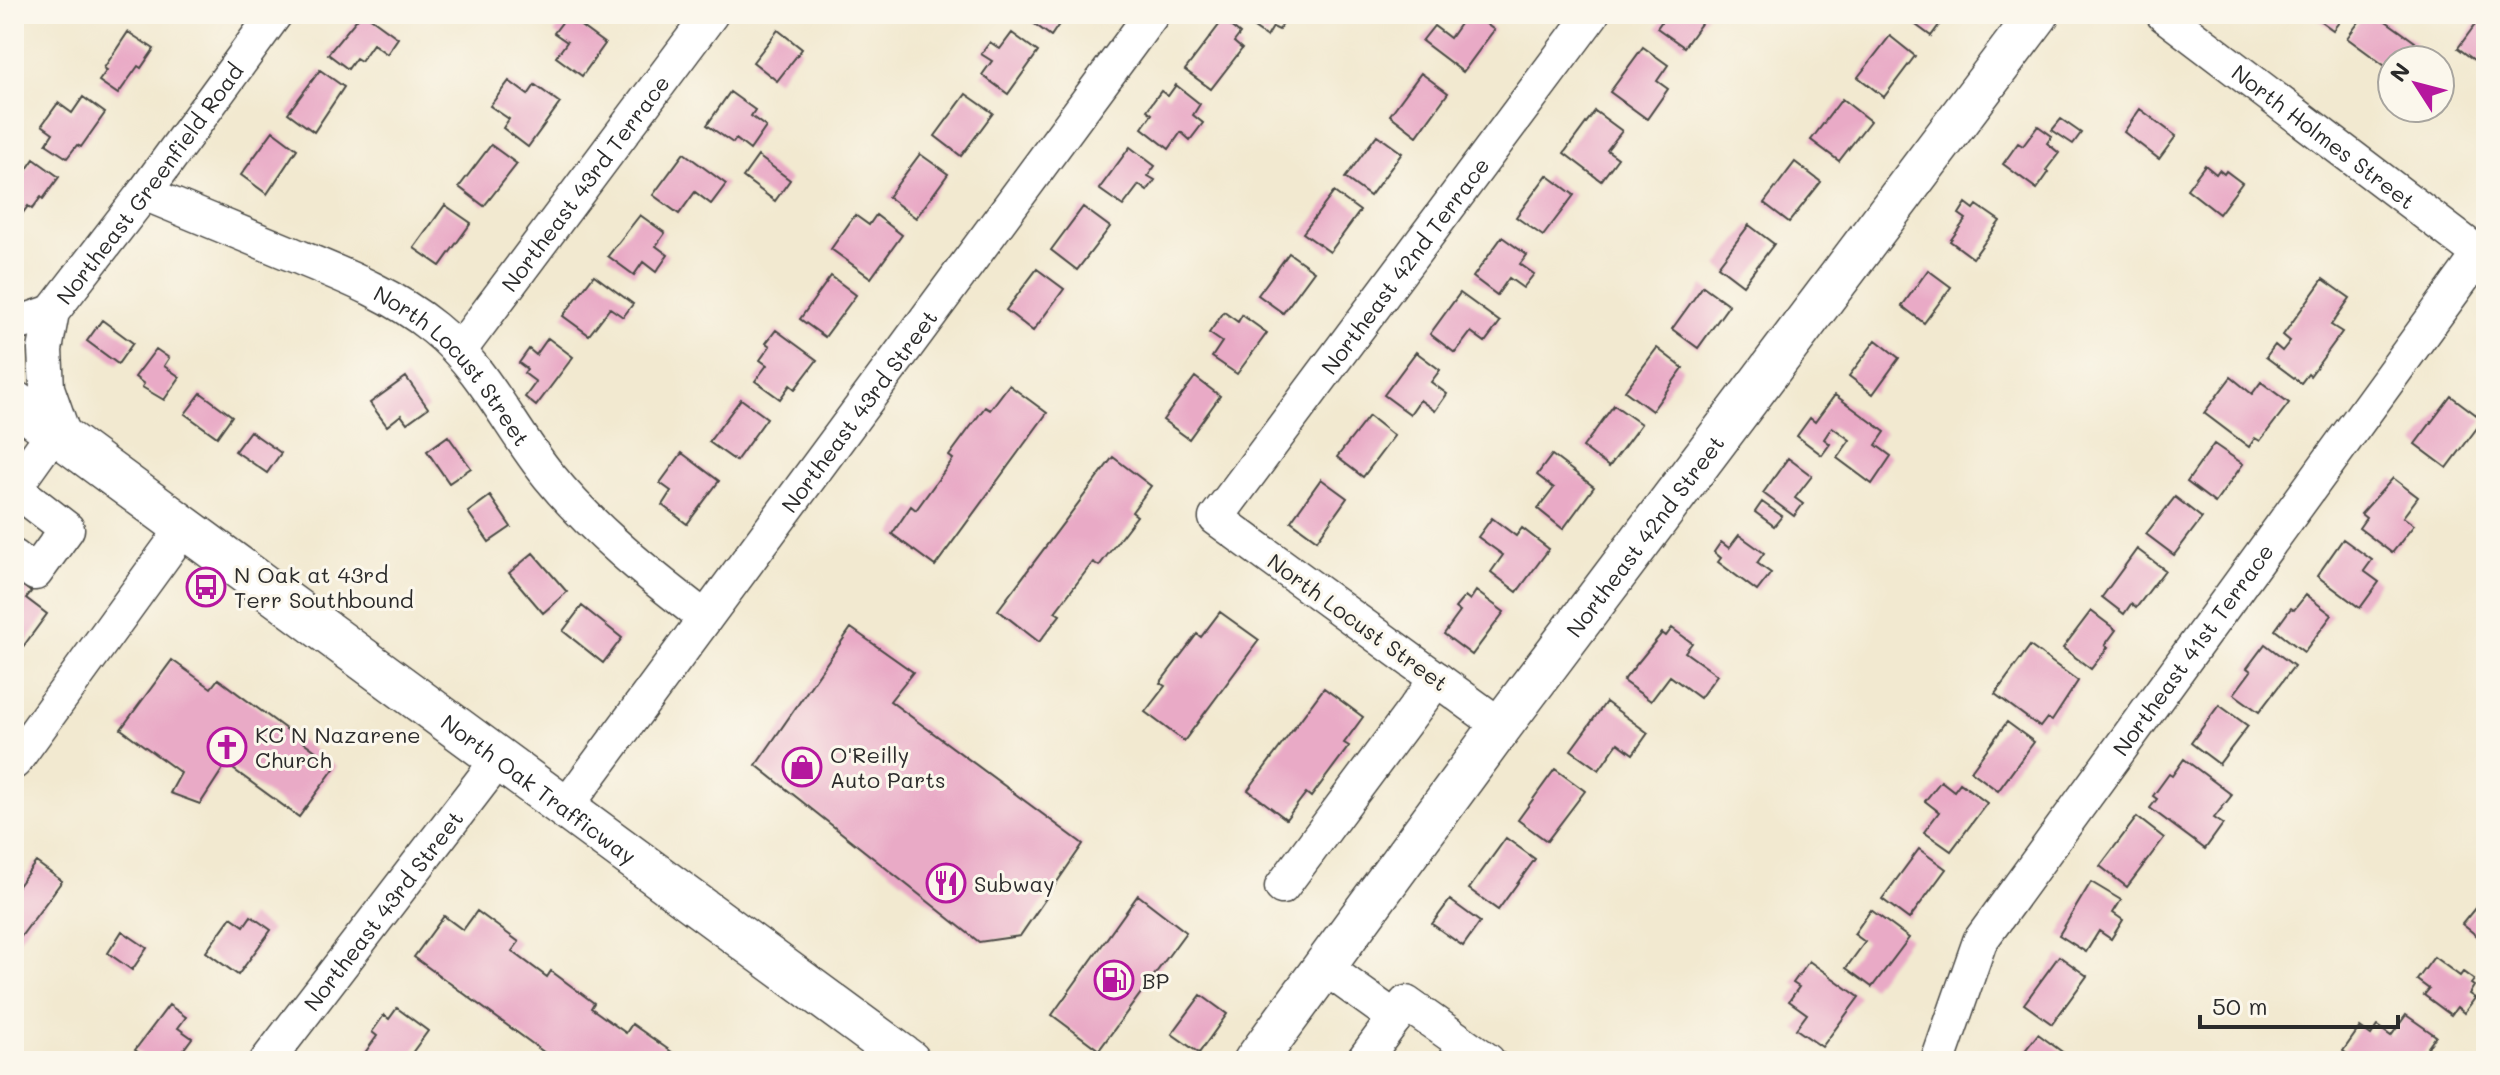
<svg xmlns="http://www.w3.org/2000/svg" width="2500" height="1075" font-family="Mali,sans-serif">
  <rect width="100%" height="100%" fill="#fbf7ec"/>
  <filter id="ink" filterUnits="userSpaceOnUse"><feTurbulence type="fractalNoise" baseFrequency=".0125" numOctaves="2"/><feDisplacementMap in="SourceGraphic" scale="16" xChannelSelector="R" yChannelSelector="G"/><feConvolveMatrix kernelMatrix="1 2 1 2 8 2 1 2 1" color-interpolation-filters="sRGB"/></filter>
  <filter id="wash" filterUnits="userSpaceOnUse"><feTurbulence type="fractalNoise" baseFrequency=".006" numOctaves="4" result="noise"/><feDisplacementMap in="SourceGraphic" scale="32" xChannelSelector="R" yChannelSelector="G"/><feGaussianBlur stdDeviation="1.8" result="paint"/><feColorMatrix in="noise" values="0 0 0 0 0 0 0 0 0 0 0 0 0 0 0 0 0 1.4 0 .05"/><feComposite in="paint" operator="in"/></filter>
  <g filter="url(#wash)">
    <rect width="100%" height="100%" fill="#f2e9d0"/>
    <g id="blocks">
      <!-- building -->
      <path fill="#e9aac6" d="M361,14H365L398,38L387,54L373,44L361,61L356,58L348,69L328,54Z
        M1021,14H1066L1051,36Z
        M1234,14H1290L1279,30L1273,27L1267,37Z
        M1467,14H1473L1494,30L1463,72L1422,41L1434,26L1450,38Z
        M1667,14H1708L1684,47L1657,28Z
        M1901,14H1947L1931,36Z
        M2311,14H2345L2333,30Z
        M2365,14H2376L2415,42L2401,60H2392V71L2347,38Z
        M2483,14H2486V69L2458,48Z
        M567,16L605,44L582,76L556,57L567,42L554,33Z
        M1223,20L1240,34L1234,42L1242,49L1211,89L1185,70Z
        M778,30L802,49L777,81L753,62Z
        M128,32L154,49L141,68L138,66L118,94L99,81L107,70L104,68Z
        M1012,33L1038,52L1008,94L982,75L992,61L981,54L990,42L1000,49Z
        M1890,36L1915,56L1884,97L1858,77Z
        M1643,47L1668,65L1657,81L1668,89L1647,119L1610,92Z
        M320,70L344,87L314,132L288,113Z
        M1421,73L1448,93L1417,136L1390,115Z
        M509,81L528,95L535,85L560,103L528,147L503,128L509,119L490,106Z
        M1176,85L1200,104L1193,115L1203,123L1190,140L1181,132L1169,149L1142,128L1152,114L1147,110L1161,91L1168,96Z
        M730,92L755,110L751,116L766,127L750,150L736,139L733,143L707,125Z
        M966,94L993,113L961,156L935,136Z
        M83,97L105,113L81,147L77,145L67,158L46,144L53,133L42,125L58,103L72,113Z
        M1842,99L1870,121L1839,161L1811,140Z
        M2140,109L2176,136L2159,159L2124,132Z
        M1595,111L1622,131L1607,150L1618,158L1601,181L1564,153Z
        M2061,119L2081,133L2073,144L2052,130Z
        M2038,126L2052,136L2047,143L2059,153L2046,170L2049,172L2037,189L2003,164L2018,143L2023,146Z
        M273,131L297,149L267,194L241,175Z
        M1377,135L1402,153L1370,196L1345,178Z
        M491,145L517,164L484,206L459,187Z
        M1130,147L1155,166L1148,176L1155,180L1147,191L1139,185L1123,206L1099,189Z
        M684,153L726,184L711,204L695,192L679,214L653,195Z
        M920,154L948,174L916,218L888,197Z
        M758,156L790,180L775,201L743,177Z
        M34,159L59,177L43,199L41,197L32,209L28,206L20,217L14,213V164L25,172Z
        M1795,162L1821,182L1789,222L1764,203Z
        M2205,165L2216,174L2219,170L2224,174L2226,171L2242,183L2219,214L2187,189Z
        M1547,175L1574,195L1543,236L1516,217Z
        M1334,192L1360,211L1330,252L1303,233Z
        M1966,203L1974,209L1977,205L2000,221L1973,258L1950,241L1966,219L1959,214Z
        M445,205L471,223L440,266L414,248Z
        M1083,207L1110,227L1077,270L1051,250Z
        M640,215L665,233L656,246L668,255L656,272L643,262L634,275L608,256Z
        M855,215L869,225L876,215L902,235L871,278L831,249Z
        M1749,225L1774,244L1743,285L1718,266Z
        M1502,237L1527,255L1520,264L1534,274L1523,288L1509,278L1497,295L1473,277Z
        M1289,253L1314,271L1283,313L1258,295Z
        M1037,269L1064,289L1033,331L1006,310Z
        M1928,270L1951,287L1924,323L1902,306Z
        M594,275L633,304L623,317L610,308L589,335L563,316Z
        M831,276L856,295L825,337L800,319Z
        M2323,279L2350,298L2331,325L2342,332L2310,376L2308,374L2301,383L2266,357L2275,345L2282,351L2290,341L2283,335Z
        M1703,286L1729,305L1698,348L1672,329Z
        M1460,293L1500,322L1485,342L1471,332L1455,353L1430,334Z
        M1224,312L1238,322L1242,315L1267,333L1237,374L1212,357L1222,342L1209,333Z
        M102,320L133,343L118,364L87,341Z
        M776,330L817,360L795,389L790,385L780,399L755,381L767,365L760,360L770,346L766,343Z
        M548,338L573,357L536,406L525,397L536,382L524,373L527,369L519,363L529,349L536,355Z
        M1876,340L1899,358L1873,394L1849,376Z
        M1657,348L1683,368L1652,411L1625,391Z
        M156,349L169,358L164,366L180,377L164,400L142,387L144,384L135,377Z
        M1416,352L1440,370L1431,382L1447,394L1435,411L1420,400L1410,414L1384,395Z
        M406,377L428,408L407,423L401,415L387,426L370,403Z
        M1195,377L1220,396L1189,439L1163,420Z
        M2231,377L2252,394L2261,382L2289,403L2260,441L2255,438L2249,447L2204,413Z
        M1009,385L1047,413L935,566L892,534L911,506L916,510L953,459L949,456L985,407L990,410Z
        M201,393L232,416L217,437L185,414Z
        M1835,395L1885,432L1876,445L1891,456L1872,484L1837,458L1850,440L1832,427L1824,439L1830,444L1822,455L1797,436L1810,418L1815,422Z
        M2451,396L2483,420L2447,468L2415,444Z
        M741,399L767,418L736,461L709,442Z
        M1614,405L1641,424L1609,467L1583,447Z
        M1369,416L1394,436L1363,477L1337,457Z
        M250,431L281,453L267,473L235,451Z
        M448,436L471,468L449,483L427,451Z
        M2214,444L2243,464L2215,503L2187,482Z
        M682,453L719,481L687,524L662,505L671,491L660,483Z
        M1552,455L1594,487L1563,529L1538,509L1554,488L1537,475Z
        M1113,457L1151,486L1132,512L1137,516L1099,566L1093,562L1055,612L1060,615L1039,642L998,610Z
        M1788,458L1812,476L1795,498L1803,504L1794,516L1763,493Z
        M2393,478L2418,497L2403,517L2414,525L2392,553L2359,528L2366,518L2361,514Z
        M1321,479L1347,498L1317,540L1291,521Z
        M490,496L511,527L489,542L468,512Z
        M2175,497L2202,518L2174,555L2146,534Z
        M1762,502L1782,516L1774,526L1755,512Z
        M1492,518L1516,536L1522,528L1549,549L1517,592L1491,572L1503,555L1478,537Z
        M1739,535L1764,553L1757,563L1771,573L1757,591L1718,562L1721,558L1714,552L1721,542L1729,548Z
        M2343,539L2372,560L2364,571L2379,582L2360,608L2317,576Z
        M2137,549L2165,570L2136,608L2131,604L2124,614L2102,597Z
        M533,553L567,592L543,613L509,573Z
        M14,579L31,592L26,598L47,614L14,659Z
        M1476,591L1504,612L1472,655L1444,634L1460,612L1455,608L1465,596L1470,600Z
        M2306,595L2332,615L2304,652L2275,630L2291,608L2294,610Z
        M582,606L622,638L603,663L563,631Z
        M2091,611L2116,630L2105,645L2108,647L2091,669L2063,648Z
        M1220,612L1259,640L1184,741L1145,712L1165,686L1160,683L1197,634L1201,637Z
        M851,628L913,672L890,701L1083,844L1020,936L979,942L756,765Z
        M1672,628L1692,643L1685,652L1717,675L1700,698L1670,676L1651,701L1623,681L1662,633L1666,636Z
        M2265,644L2294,666L2259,712L2234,694L2251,671L2247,668Z
        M2030,646L2078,681L2052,721L2047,718L2040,727L1995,694Z
        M172,660L211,688L218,679L336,766L299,817L226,764L200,804L170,793L181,773L121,729Z
        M1324,688L1363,717L1344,743L1349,746L1311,797L1306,793L1286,819L1248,790Z
        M1606,702L1648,733L1633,754L1618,743L1599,770L1571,750Z
        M2219,705L2248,726L2219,764L2191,743Z
        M2007,722L2034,742L1998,791L1971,771Z
        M2184,759L2232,795L2214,818L2223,824L2205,849L2150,808L2157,799L2153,796L2169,774L2172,776Z
        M1555,769L1585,791L1547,841L1518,820Z
        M1941,781L1954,791L1960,783L1987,803L1951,851L1924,832L1939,812L1925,801Z
        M2137,817L2164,838L2127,887L2100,866Z
        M1506,838L1535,859L1498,910L1469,889Z
        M1919,849L1946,869L1909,919L1882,899Z
        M36,862L62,881L14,946V891Z
        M2091,882L2121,900L2113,913L2123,920L2111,939L2099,931L2086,952L2059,935Z
        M1138,895L1186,932L1099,1050L1052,1015Z
        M1450,900L1480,922L1463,946L1432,924Z
        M2480,902L2486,907V943L2462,924Z
        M1871,910L1909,938L1872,987L1846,968L1865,942L1854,934Z
        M477,911L519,942L512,951L547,977L551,971L594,1003L591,1008L626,1033L632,1024L676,1055L672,1061H556L414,957L444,916L463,930Z
        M251,916L271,930L238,975L206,952L231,917L244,926Z
        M122,931L147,948L132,970L108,953Z
        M2059,956L2087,976L2052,1024L2024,1004Z
        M2434,957L2460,976L2463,972L2474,980L2471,984L2474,986L2469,994L2475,998L2464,1013L2457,1007L2451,1015L2424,995L2429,989L2417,980Z
        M1809,961L1859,997L1822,1047L1796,1029L1807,1014L1789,1001L1799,987L1793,983Z
        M1201,995L1227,1014L1199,1053L1172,1034Z
        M169,1005L186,1017L178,1028L192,1038L175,1061H150L135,1050Z
        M397,1008L428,1031L406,1061H359L377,1036L372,1032L384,1015L389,1019Z
        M2406,1015L2436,1036L2418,1061H2357L2343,1051L2360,1027L2371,1035L2377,1026L2391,1036Z
        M2038,1034L2065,1054L2060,1061H2017Z"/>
    </g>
  </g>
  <g filter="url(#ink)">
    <use href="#blocks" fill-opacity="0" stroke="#494844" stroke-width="2"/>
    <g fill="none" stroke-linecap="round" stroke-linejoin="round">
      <!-- minor casing -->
      <g stroke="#494844" stroke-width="37">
        <g id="minor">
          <path id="s1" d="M2163,14L2486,259"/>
          <path id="s2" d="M144,193C192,213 241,233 289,253C340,274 391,293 434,328C484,368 509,427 549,476C594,531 649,575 705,618"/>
          <path d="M14,325L52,312"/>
          <path id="s3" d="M459,351L711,14"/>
          <path id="s4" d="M65,439L47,388L45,350L52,312L144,193L275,14"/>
          <path d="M14,557L35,573L67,529L14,488L54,432"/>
          <path id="s5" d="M1501,726L1216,518L1592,14"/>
          <path d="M14,762L184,528"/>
          <path id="s6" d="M565,808L1152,14"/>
          <path d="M1282,887L1437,679"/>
          <path d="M1324,967L1395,1018"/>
          <path id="s7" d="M267,1061L499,759"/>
          <path d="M1363,1061L1406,1003L1488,1061"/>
          <path id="s8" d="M1938,1061L1980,941L2480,254"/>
        </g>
      </g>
      <!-- major casing -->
      <g stroke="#494844" stroke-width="45">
        <g id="major">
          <path id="s9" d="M14,402L909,1061"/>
          <path id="s10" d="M1255,1061L1501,726L2038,14"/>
        </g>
      </g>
      <!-- minor -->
      <use href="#minor" stroke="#fff" stroke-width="34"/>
      <!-- major -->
      <use href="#major" stroke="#fff" stroke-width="42"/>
    </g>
  </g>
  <!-- icons -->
  <defs>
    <g id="bus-ring" transform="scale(2)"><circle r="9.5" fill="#fbf7ec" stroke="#b5179e" stroke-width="1.5"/><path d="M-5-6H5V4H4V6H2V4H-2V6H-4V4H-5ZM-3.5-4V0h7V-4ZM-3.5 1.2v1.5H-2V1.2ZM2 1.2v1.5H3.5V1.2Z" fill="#b5179e"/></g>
    <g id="church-ring" transform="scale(2)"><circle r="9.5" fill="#fbf7ec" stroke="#b5179e" stroke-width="1.5"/><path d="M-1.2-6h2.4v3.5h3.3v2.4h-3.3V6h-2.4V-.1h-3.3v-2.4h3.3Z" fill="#b5179e"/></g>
    <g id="shop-ring" transform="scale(2)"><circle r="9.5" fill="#fbf7ec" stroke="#b5179e" stroke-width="1.5"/><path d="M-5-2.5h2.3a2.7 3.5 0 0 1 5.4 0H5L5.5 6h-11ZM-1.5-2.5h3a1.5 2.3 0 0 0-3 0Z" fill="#b5179e"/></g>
    <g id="restaurant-ring" transform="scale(2)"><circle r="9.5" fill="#fbf7ec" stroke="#b5179e" stroke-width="1.5"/><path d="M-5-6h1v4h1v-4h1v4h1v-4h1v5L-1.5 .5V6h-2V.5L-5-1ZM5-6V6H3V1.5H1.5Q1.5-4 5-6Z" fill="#b5179e"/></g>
    <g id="fuel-ring" transform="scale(2)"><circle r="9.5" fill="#fbf7ec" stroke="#b5179e" stroke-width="1.5"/><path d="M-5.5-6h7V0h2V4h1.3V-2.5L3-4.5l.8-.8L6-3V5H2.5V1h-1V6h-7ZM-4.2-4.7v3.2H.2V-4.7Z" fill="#b5179e"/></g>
  </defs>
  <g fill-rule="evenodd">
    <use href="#bus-ring" x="206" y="587"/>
    <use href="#church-ring" x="227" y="747"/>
    <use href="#shop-ring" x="802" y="767"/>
    <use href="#restaurant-ring" x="946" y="883"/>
    <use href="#fuel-ring" x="1114" y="980"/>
  </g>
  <g text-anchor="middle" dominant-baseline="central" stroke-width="6" stroke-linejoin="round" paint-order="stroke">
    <!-- street labels -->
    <g font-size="22" fill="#2b2b2b" stroke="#fbf7ec">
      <text stroke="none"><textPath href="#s1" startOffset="202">North Holmes Street</textPath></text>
      <text stroke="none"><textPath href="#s4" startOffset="292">Northeast Greenfield Road</textPath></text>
      <text stroke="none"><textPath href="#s3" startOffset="210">Northeast 43rd Terrace</textPath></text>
      <text stroke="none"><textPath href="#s5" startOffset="668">Northeast 42nd Terrace</textPath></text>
      <text stroke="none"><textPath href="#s2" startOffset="360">North Locust Street</textPath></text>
      <text stroke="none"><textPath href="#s6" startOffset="494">Northeast 43rd Street</textPath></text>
      <text stroke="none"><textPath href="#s10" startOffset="654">Northeast 42nd Street</textPath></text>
      <text transform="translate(1358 622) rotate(36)">North Locust Street</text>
      <text stroke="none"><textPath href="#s8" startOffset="488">Northeast 41st Terrace</textPath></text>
      <text stroke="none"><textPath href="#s9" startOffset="652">North Oak Trafficway</textPath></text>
      <text stroke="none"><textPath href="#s7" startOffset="190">Northeast 43rd Street</textPath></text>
    </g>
    <!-- poi labels -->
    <g font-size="22" fill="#2b2b2b" stroke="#fbf7ec" text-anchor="start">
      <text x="234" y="574">N Oak at 43rd<tspan x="234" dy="25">Terr Southbound</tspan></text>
      <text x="255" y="734">KC N Nazarene<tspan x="255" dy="25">Church</tspan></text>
      <text x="830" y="754">O'Reilly<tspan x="830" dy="25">Auto Parts</tspan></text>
      <text x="974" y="883">Subway</text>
      <text x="1142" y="980">BP</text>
    </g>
  </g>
  <!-- margin -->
  <rect width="2500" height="1075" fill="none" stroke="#fbf7ec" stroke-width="48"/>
  <!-- north arrow -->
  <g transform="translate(2416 84) rotate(306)"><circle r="38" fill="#fbf7ec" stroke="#a8a59f" stroke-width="2"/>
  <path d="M0-6L14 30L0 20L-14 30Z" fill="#b5179e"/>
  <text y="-12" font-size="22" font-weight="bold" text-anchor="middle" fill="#2b2b2b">N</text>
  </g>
  <!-- scale -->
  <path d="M2200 1015v12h198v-12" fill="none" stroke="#2b2b2b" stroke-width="4"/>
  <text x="2212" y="1015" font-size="24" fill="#2b2b2b" stroke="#fbf7ec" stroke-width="6" paint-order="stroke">50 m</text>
</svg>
